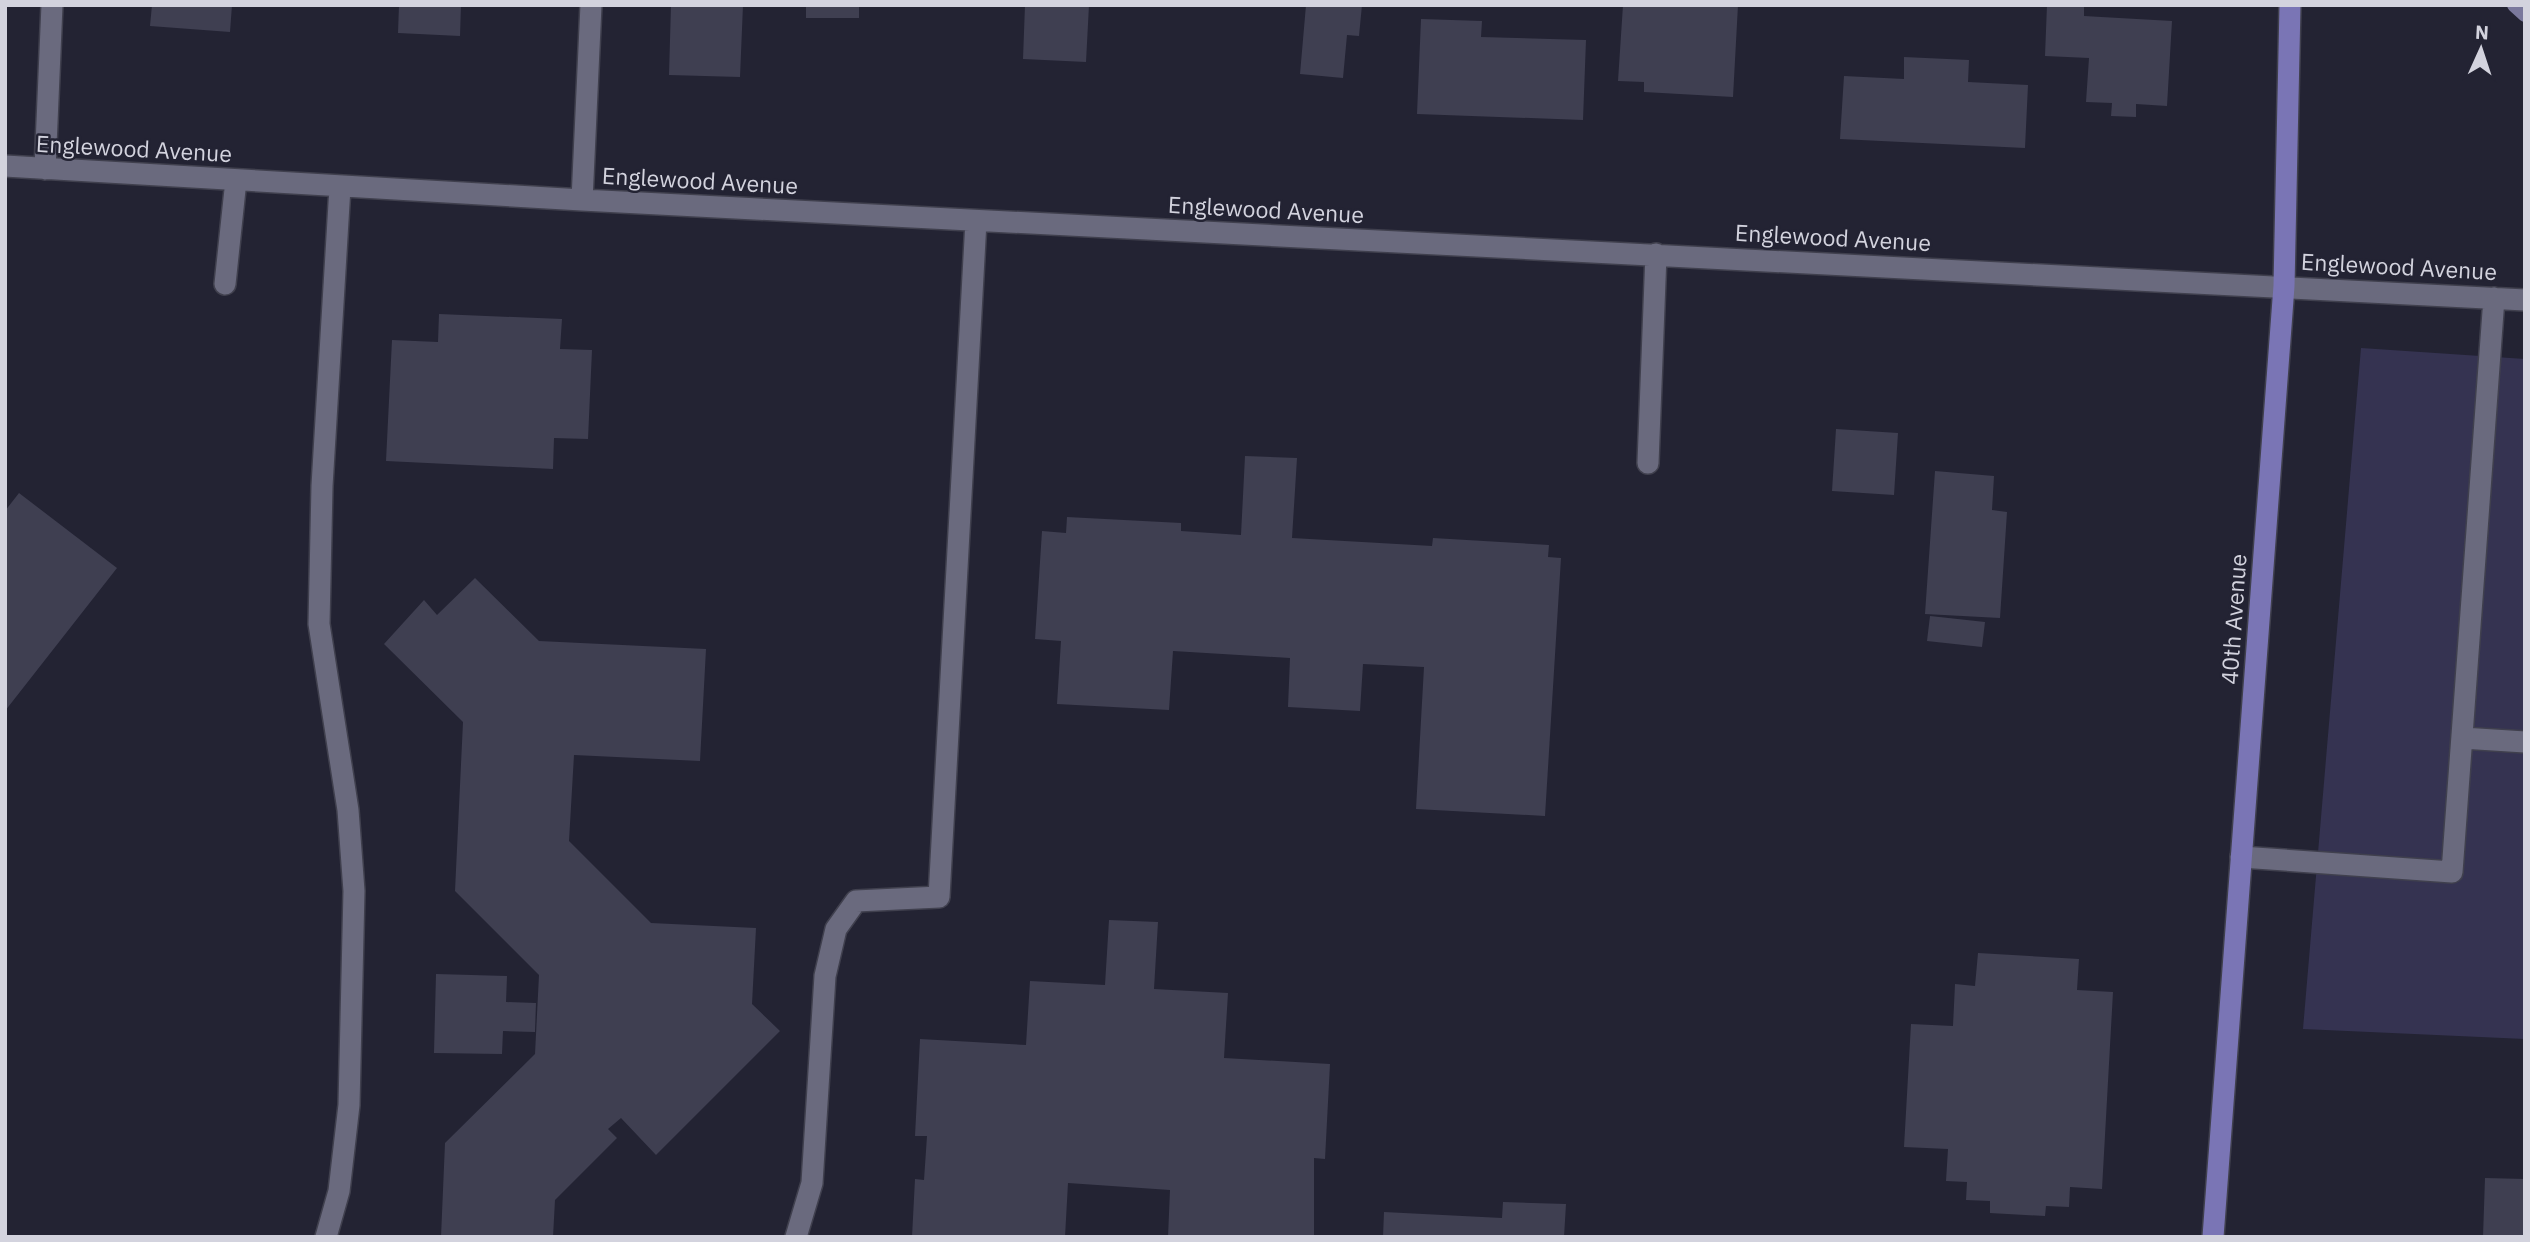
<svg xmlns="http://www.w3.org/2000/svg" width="2530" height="1242" font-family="'IBM Plex Sans',sans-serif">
  <rect width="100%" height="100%" fill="#232333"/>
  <!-- green -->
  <path fill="#353351" d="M2361,348L2525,359V1039L2303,1029Z"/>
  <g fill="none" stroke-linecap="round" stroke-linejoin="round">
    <!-- stream -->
    <path stroke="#7a789c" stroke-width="14" d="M2514,5L2525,15"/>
  </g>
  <!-- building -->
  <path fill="#3f3f51" d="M152,5H232L230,32L150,26Z
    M399,5H461L460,36L398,33Z
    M671,5H743L740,77L669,75Z
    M806,5H859V18H806Z
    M1025,5H1089L1086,62L1023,59Z
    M1306,5H1362L1359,36L1347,35L1343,78L1300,74Z
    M1623,5H1738L1733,97L1644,92V82L1618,81Z
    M2047,5H2084V16L2172,21L2167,106L2136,104V117L2111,116L2112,103L2086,102L2089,58L2045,56Z
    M1421,19L1482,21L1481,37L1586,40L1583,120L1417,114Z
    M1904,57L1969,60L1968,82L2028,85L2025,148L1840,139L1844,76L1904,79Z
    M439,314L562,319L560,349L592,350L588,439L554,438L553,469L386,461L392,340L438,342Z
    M1836,429L1898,433L1894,495L1832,491Z
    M1245,456L1297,458L1292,538L1432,546L1433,538L1549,545L1548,557L1561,558L1545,816L1416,809L1424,667L1363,664L1360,711L1288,707L1290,658L1173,651L1169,710L1057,704L1061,641L1035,639L1042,531L1066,533L1067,517L1181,523V531L1241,535Z
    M1935,471L1994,476L1992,510L2007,512L2000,618L1925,614Z
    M19,493L117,568L5,711V511Z
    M475,578L539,641L706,649L700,761L574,755L569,841L651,923L756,928L752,1004L780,1031L656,1155L621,1118L608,1129L617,1138L555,1200L553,1237H441L445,1143L535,1054L539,975L455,891L463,722L384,644L424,600L437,615Z
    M1930,616L1985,622L1982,647L1927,641Z
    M1109,920L1158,922L1154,989L1228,993L1224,1058L1330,1064L1325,1159L1314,1158V1237H1168L1170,1190L1068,1183L1065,1237H912L915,1179L924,1180L927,1136H915L920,1039L1026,1045L1030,981L1105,985Z
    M1978,953L2079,959L2077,990L2113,992L2102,1189L2070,1187L2069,1207L2046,1206L2045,1216L1990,1213V1201L1966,1200L1967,1182L1946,1181L1948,1149L1904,1147L1911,1024L1953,1026L1955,984L1975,986Z
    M436,974L507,976L506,1002L536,1003L535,1032L503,1031L502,1054L434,1053Z
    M2485,1178L2525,1179V1237H2483Z
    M1503,1202L1566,1204L1564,1237H1383L1384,1212L1502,1218Z"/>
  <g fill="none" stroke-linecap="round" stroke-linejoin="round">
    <!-- minor casing -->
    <g stroke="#40404e" stroke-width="24">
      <path id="minor" d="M5,166L582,200L2525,300
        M45,169L52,5
        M582,200L591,5
        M225,284L236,180
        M1648,463L1656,254
        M2462,738L2525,742
        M2241,857L2452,872L2494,298
        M326,1237L339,1191L349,1105L354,891L348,810L319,624L322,486L340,187
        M796,1237L812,1183L825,976L836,929L856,901L939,897L976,221"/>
    </g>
    <!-- major casing -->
    <g stroke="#40404e" stroke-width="24">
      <path id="major" d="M2213,1237L2284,286L2290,5"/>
    </g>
    <!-- minor -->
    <use href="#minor" stroke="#6a6a7e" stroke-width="21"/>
    <!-- major -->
    <use href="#major" stroke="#7a75b5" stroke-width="21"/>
  </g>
  <g text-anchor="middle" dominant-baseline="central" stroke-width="5" stroke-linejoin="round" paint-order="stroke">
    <!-- street labels -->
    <g font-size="23" fill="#d3d3de" stroke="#232333">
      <text transform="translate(134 148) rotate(3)">Englewood Avenue</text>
      <text transform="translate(700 180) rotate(3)">Englewood Avenue</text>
      <text transform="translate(1266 209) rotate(3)">Englewood Avenue</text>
      <text transform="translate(1833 237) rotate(3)">Englewood Avenue</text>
      <text transform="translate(2399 266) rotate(3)">Englewood Avenue</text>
      <text transform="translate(2233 619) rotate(-86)">40th Avenue</text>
    </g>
  </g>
  <!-- border -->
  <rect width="2530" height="1242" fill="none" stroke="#d3d3de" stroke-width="14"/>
  <!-- north arrow -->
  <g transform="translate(2481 49) rotate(3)" stroke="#232333" stroke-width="5" paint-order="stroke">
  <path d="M0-5L12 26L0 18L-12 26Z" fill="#d3d3de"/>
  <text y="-10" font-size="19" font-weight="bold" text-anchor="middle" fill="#d3d3de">N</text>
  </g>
</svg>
